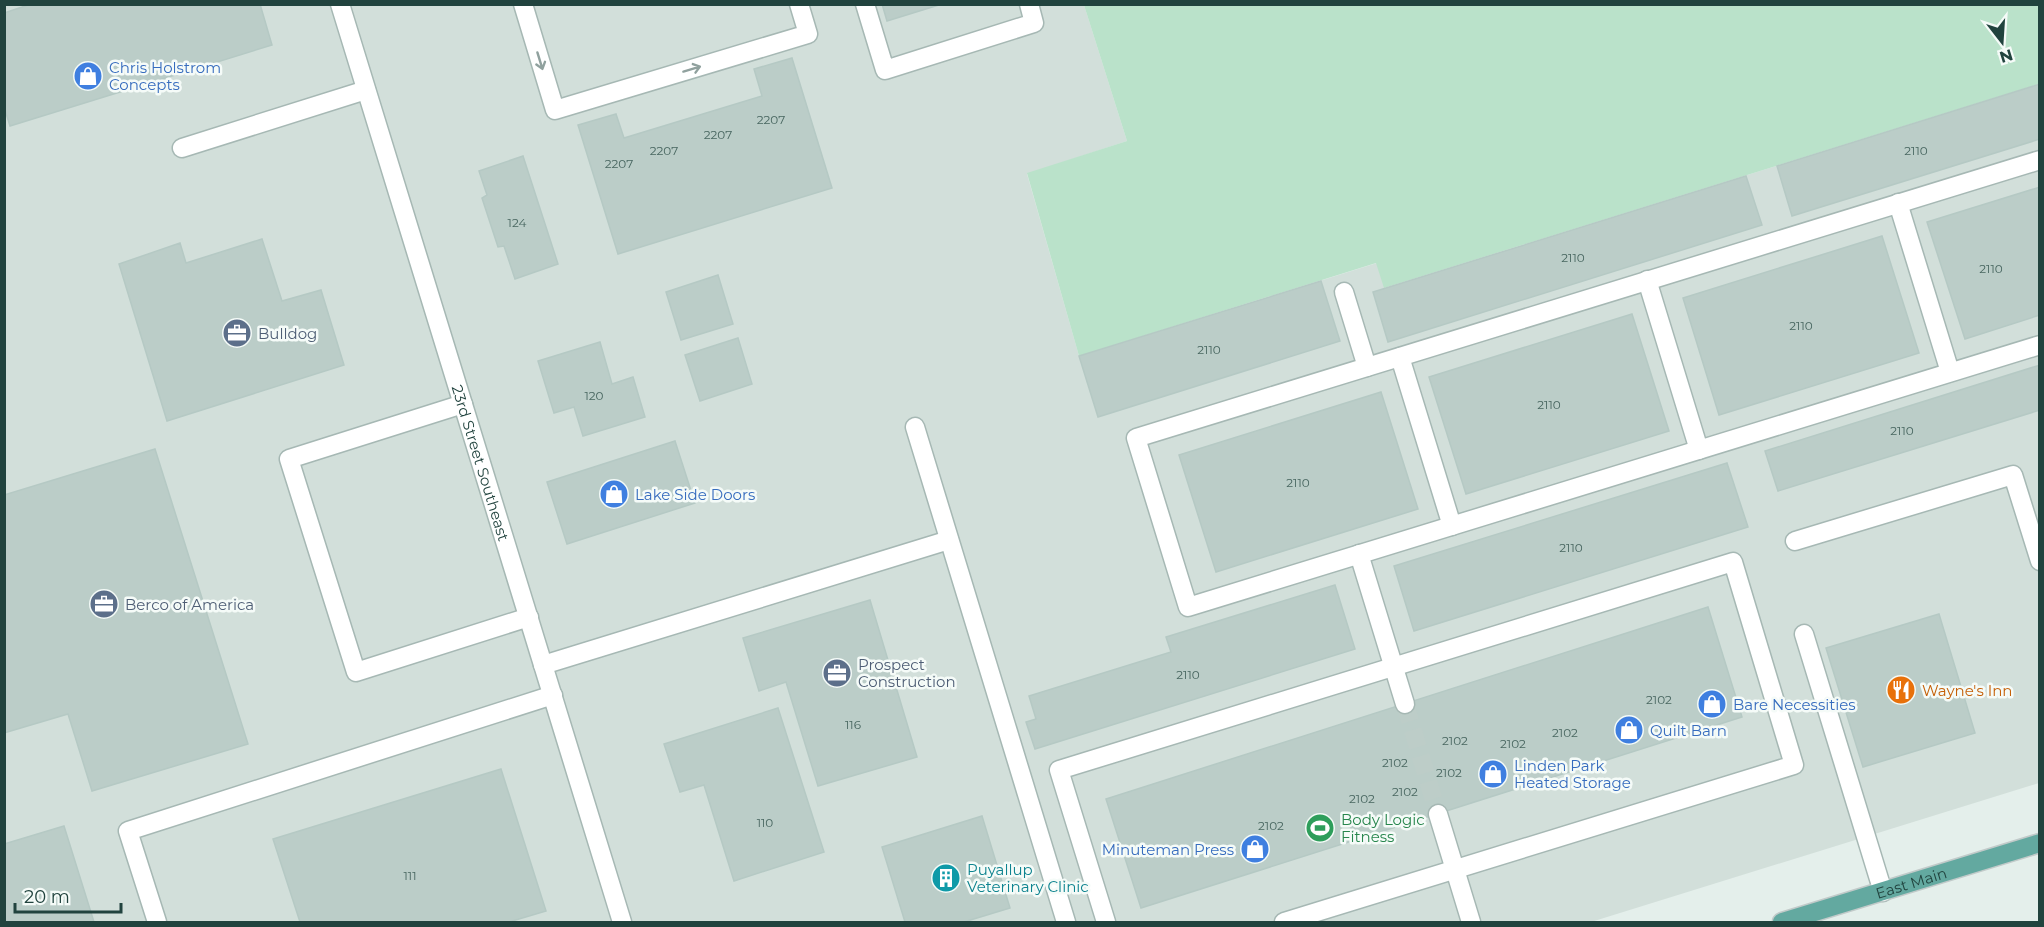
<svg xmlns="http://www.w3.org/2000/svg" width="2044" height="927" font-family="Montserrat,sans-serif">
  <rect width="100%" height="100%" fill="#e4efeb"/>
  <!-- built -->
  <path fill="#d2dfda" d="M5,5H1084L1127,141L1027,174L1079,356L1377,263L1385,288L2039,84V783L1591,922H5Z"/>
  <!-- green -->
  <path fill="#bae2ca" d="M1084,5H2039V84L1384,288L1376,263L1079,356L1027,173L1127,141Z"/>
  <!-- building -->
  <path fill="#bbcdc8" stroke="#b5c9c4" stroke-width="1.5" d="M31,4H260L272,45L10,126L4,107V13Z
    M882,4H942L887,21Z
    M792,58L832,188L618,254L578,125L616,114L624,138L762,96L754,69Z
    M2040,84V139L1792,216L1777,166Z
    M523,156L558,264L515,279L504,246L498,247L482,198L487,195L479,171Z
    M1746,176L1762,225L1388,342L1373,292Z
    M2040,187V315L1965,339L1927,222Z
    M1882,236L1919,353L1719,415L1683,298Z
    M262,239L282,301L321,290L344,365L167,421L119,264L180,243L186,263Z
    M718,275L733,324L681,340L666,292Z
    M1321,281L1340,341L1098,417L1079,356Z
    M1632,314L1669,431L1466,494L1429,377Z
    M738,338L752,384L700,401L685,355Z
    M600,342L612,384L633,377L645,417L583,436L574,407L554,413L538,361Z
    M2040,365V410L1778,491L1765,451Z
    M1381,392L1418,509L1216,572L1179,455Z
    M675,441L695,503L567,544L547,482Z
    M155,449L248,744L92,791L68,714L4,733V495Z
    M1727,463L1748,527L1414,631L1394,566Z
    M1335,585L1355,649L1035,749L1026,722L1036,719L1029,696L1171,652L1166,637Z
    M870,600L917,757L818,786L786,682L759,691L743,638Z
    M1708,607L1742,717L1141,908L1106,799Z
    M1939,614L1975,733L1863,767L1826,648Z
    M778,708L824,852L734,881L704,785L680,792L664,744Z
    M501,769L546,911L509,922H300L273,839Z
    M982,816L1010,908L964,922H905L882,847Z
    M64,826L94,922H4V844Z"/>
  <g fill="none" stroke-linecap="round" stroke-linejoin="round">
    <!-- minor-tunnel -->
    <path stroke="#bdcdc8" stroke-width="18" stroke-dasharray="18 9" stroke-linecap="butt" d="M1405,704L1438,814"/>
    <!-- minor casing -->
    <g stroke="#a6b8b4" stroke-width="21">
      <g id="minor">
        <path id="s1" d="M340,4L622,922"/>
        <path d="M523,4L555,110L808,34L799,4"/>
        <path d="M865,4L885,70L1034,23L1029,4"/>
        <path d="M182,148L366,90"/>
        <path d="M2040,160L1136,438L1188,607L2040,345"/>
        <path d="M1898,203L1950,372"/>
        <path d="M1647,280L1699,450"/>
        <path d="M1344,292L1367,367"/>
        <path d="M1400,357L1452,526"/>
        <path d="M463,404L289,459L356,672L529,617"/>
        <path d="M915,427L1066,922"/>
        <path d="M1795,541L2013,475L2040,561"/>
        <path d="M1359,554L1405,704"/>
        <path d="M1804,634L1883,892"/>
        <path d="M543,665L949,540"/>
        <path d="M1438,814L1471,922"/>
        <path d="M157,922L128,831L553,695"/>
        <path d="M1106,922L1059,770L1733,562L1794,765L1284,922"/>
      </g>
    </g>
    <!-- major casing -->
    <g stroke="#c1cac9" stroke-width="21">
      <g id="major">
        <path id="s2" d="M1782,922L2040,843"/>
      </g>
    </g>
    <!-- minor -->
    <use href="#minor" stroke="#fff" stroke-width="18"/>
    <!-- major -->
    <use href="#major" stroke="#63a9a0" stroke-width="18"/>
  </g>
  <!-- one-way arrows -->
  <defs><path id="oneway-shaft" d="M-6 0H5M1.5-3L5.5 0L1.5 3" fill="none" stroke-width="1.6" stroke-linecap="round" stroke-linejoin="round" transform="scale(1.5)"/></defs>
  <g stroke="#90a19e">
    <use href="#oneway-shaft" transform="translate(540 61) rotate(73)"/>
    <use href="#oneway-shaft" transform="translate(692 69) rotate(-17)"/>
  </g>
  <!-- icons -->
  <defs>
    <g id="shop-disc" transform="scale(1.5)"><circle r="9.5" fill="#3f7fe0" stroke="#f5fbf8"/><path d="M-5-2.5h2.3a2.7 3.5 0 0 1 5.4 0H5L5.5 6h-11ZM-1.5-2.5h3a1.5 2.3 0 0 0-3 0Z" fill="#fff"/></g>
    <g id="office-disc" transform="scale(1.5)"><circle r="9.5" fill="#5c6f8a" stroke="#f5fbf8"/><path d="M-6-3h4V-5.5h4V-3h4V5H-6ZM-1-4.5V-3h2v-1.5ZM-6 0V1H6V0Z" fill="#fff"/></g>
    <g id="restaurant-disc" transform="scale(1.5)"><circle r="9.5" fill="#e8710a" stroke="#f5fbf8"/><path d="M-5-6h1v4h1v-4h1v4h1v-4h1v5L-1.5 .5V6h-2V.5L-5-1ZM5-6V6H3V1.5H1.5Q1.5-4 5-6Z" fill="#fff"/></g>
    <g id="stadium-disc" transform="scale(1.5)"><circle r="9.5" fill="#2e9e5b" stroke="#f5fbf8"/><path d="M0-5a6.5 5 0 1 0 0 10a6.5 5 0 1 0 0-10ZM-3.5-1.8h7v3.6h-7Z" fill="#fff"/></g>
    <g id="building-disc" transform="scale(1.5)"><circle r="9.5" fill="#0f9aa8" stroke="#f5fbf8"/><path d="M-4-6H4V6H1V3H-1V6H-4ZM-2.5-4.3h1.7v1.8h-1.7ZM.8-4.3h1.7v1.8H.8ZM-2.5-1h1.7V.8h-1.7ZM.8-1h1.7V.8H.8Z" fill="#fff"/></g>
  </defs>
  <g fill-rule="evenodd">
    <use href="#shop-disc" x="88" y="76"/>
    <use href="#office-disc" x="237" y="333"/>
    <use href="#shop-disc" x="614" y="494"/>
    <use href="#office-disc" x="104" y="604"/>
    <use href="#office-disc" x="837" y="673"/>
    <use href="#restaurant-disc" x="1901" y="690"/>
    <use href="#shop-disc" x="1712" y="704"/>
    <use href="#shop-disc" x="1629" y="730"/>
    <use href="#shop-disc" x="1493" y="774"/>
    <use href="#stadium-disc" x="1320" y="828"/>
    <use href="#shop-disc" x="1255" y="849"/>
    <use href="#building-disc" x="946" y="878"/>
  </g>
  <g text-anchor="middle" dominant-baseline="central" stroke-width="5" stroke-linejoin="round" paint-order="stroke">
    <!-- number labels -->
    <g font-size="12" fill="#486660">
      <text x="771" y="119">2207</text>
      <text x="718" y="134">2207</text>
      <text x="664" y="150">2207</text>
      <text x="1916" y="150">2110</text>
      <text x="619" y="163">2207</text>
      <text x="517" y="222">124</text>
      <text x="1573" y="257">2110</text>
      <text x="1991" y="268">2110</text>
      <text x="1801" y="325">2110</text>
      <text x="1209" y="349">2110</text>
      <text x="594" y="395">120</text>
      <text x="1549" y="404">2110</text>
      <text x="1902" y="430">2110</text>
      <text x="1298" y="482">2110</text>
      <text x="1571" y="547">2110</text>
      <text x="1188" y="674">2110</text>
      <text x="1659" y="699">2102</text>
      <text x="853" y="724">116</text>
      <text x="1565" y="732">2102</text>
      <text x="1455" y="740">2102</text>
      <text x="1513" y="743">2102</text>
      <text x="1395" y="762">2102</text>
      <text x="1449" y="772">2102</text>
      <text x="1405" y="791">2102</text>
      <text x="1362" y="798">2102</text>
      <text x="765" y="822">110</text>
      <text x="1271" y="825">2102</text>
      <text x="410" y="875">111</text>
    </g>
    <!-- shop labels -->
    <g font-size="15" fill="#366cbe" stroke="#f5fbf8" text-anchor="start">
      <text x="109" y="67">Chris Holstrom<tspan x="109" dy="17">Concepts</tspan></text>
      <text x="635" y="494">Lake Side Doors</text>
      <text x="1733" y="704">Bare Necessities</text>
      <text x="1650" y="730">Quilt Barn</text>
      <text x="1514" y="765">Linden Park<tspan x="1514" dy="17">Heated Storage</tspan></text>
      <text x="1234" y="849" text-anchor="end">Minuteman Press</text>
    </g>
    <!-- service labels -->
    <g font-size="15" fill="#4e5e75" stroke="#f5fbf8" text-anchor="start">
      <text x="258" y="333">Bulldog</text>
      <text x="125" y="604">Berco of America</text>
      <text x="858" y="664">Prospect<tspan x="858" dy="17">Construction</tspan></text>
    </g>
    <!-- street labels -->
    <g font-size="15" fill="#21433e" stroke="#f5fbf8">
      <text stroke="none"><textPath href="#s1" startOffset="480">23rd Street Southeast</textPath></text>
      <text stroke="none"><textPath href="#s2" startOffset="135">East Main</textPath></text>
    </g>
    <!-- food labels -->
    <g font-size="15" fill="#c56008" stroke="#f5fbf8" text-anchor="start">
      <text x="1922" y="690">Wayne's Inn</text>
    </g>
    <!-- leisure labels -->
    <g font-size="15" fill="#27864d" stroke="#f5fbf8" text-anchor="start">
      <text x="1341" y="819">Body Logic<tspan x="1341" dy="17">Fitness</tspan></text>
    </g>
    <!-- culture labels -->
    <g font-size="15" fill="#0d838f" stroke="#f5fbf8" text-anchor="start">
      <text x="967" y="869">Puyallup<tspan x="967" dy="17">Veterinary Clinic</tspan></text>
    </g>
  </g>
  <!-- border -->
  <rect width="2044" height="927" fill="none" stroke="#21433e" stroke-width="12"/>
  <!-- north arrow -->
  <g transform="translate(2002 42) rotate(163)" stroke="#f5fbf8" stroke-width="4.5" paint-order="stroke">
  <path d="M0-4.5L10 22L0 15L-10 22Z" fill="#21433e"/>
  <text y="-9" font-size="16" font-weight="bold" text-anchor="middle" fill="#21433e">N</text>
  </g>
  <!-- scale -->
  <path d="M15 903v9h106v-9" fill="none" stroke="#21433e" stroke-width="3"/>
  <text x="24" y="903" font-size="18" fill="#21433e" stroke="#f5fbf8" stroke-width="4.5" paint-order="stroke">20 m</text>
</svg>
